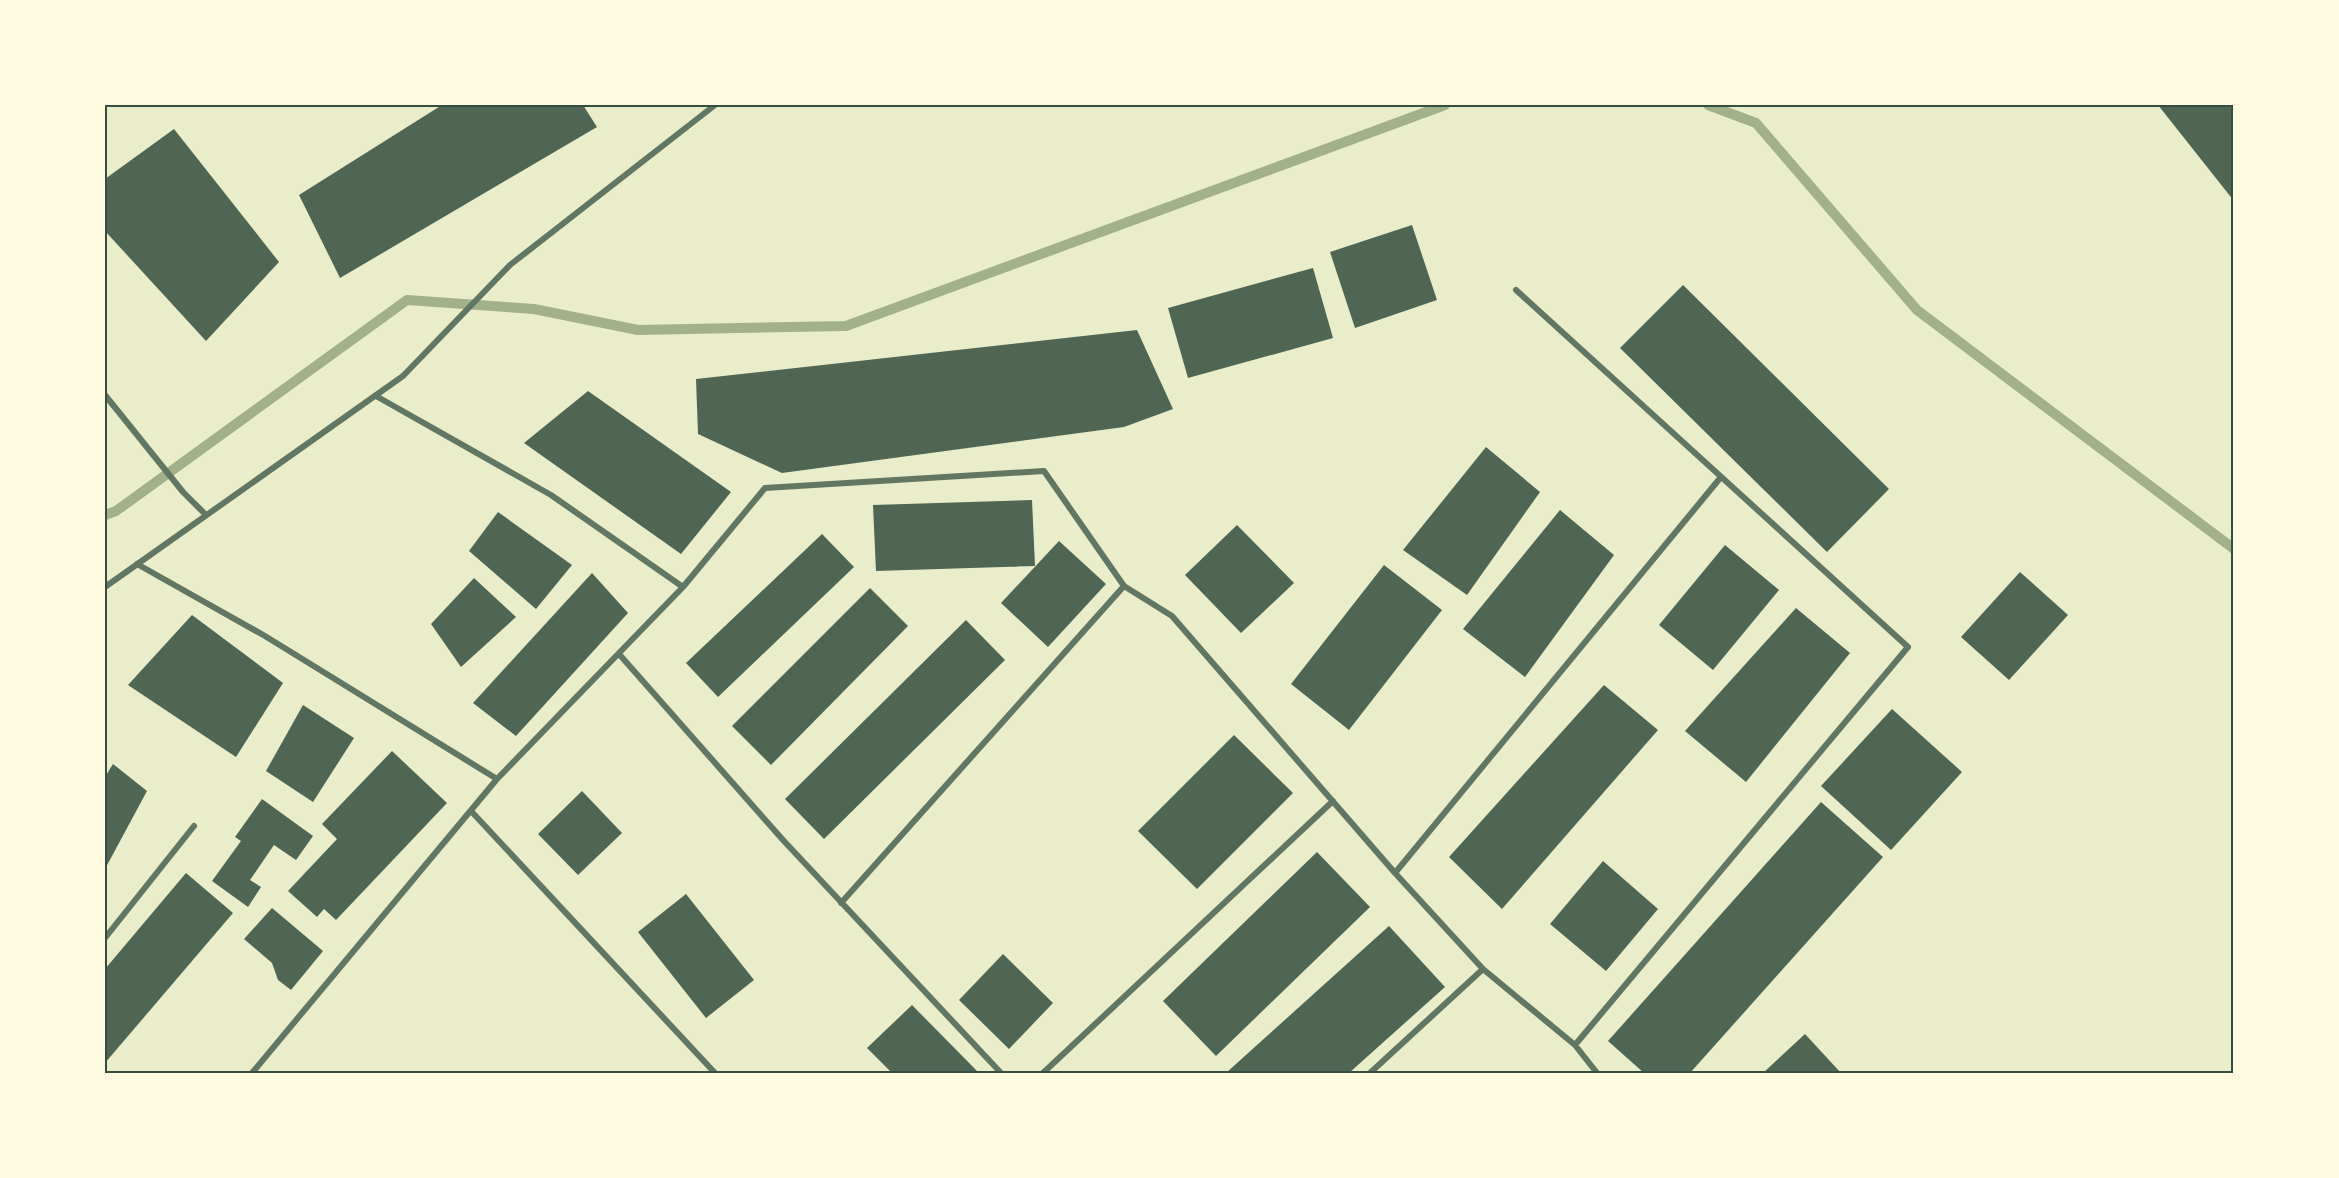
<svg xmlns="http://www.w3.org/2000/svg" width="2339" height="1178" font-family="Cabin,sans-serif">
  <rect width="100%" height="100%" fill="#e9edc9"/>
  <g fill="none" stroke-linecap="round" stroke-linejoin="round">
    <!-- stream -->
    <path stroke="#a3b18a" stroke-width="10" d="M1708,105L1756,123L1917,310L2234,549
      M105,515L116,511L407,300L534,309L638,330L846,326L1445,105"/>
  </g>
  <!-- building -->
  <path fill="#4f6655" d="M442,105H583L597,127L340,278L299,195Z
    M2158,105H2234V201Z
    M174,129L279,262L206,341L105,231V179Z
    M1412,225L1437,300L1355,328L1330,252Z
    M1313,268L1333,338L1188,378L1168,308Z
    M1683,285L1889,489L1827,552L1620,348Z
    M1137,330L1173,409L1124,427L782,473L698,434L696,379Z
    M588,391L731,492L681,554L524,443Z
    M1486,447L1540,492L1467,595L1403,550Z
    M1032,500L1035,566L876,571L873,505Z
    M1560,510L1614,555L1525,677L1463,629Z
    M498,512L572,565L536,609L469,551Z
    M1237,525L1294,583L1241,633L1185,575Z
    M822,534L854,567L718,697L686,663Z
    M1059,541L1106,584L1048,647L1001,603Z
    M1725,545L1779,590L1713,670L1659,625Z
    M1384,565L1442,610L1349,730L1291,684Z
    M2020,572L2068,615L2009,680L1961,637Z
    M592,573L628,613L516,736L473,703Z
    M474,578L516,617L461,667L431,624Z
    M870,588L908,626L771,765L732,726Z
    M1796,608L1850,653L1746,782L1685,731Z
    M192,615L283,683L236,757L128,685Z
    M966,620L1005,660L824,839L785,799Z
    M1604,685L1658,730L1502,909L1449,857Z
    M303,705L354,738L313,802L266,771Z
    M1892,709L1962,772L1891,850L1821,786Z
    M1234,735L1293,793L1197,889L1138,831Z
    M392,751L447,803L336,920L324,909L317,917L288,891L337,839L322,824Z
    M113,764L147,791L105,869V777Z
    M582,791L622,833L578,875L538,834Z
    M262,799L313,836L296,860L274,845L250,880L261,887L248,907L212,881L241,841L235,837Z
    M1821,802L1883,857L1690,1073H1644L1608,1041Z
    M1317,852L1370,907L1216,1056L1163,1001Z
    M1603,861L1658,909L1606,971L1550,924Z
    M186,873L233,913L105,1063V969Z
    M686,894L754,980L706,1018L638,932Z
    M272,908L323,951L291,990L278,980L272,963L244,939Z
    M1389,926L1445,987L1349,1073H1226Z
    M1003,954L1053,1003L1009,1049L959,1000Z
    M912,1005L979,1073H892L867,1048Z
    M1805,1034L1841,1073H1763Z"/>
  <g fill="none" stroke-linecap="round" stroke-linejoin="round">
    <!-- minor -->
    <path stroke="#617663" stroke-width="6" d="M1516,290L1908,647L1575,1045
      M105,395L183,492L206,515
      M376,396L551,495L683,587
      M137,564L265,636L497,779
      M105,587L403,376L510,265L715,105
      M619,654L783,840L1001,1073
      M471,811L715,1073
      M1395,873L1721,477
      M841,903L1124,586
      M105,938L194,826
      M252,1073L497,779L683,587L765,488L1044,471L1124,586L1172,616L1395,873L1483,969L1575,1045L1597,1073
      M1043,1073L1333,801
      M1370,1073L1483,969"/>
  </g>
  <!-- border -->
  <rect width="2339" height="1178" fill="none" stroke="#fefae0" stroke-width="213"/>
  <rect x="106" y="106" width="2126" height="966" fill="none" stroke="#344e41" stroke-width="2"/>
</svg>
